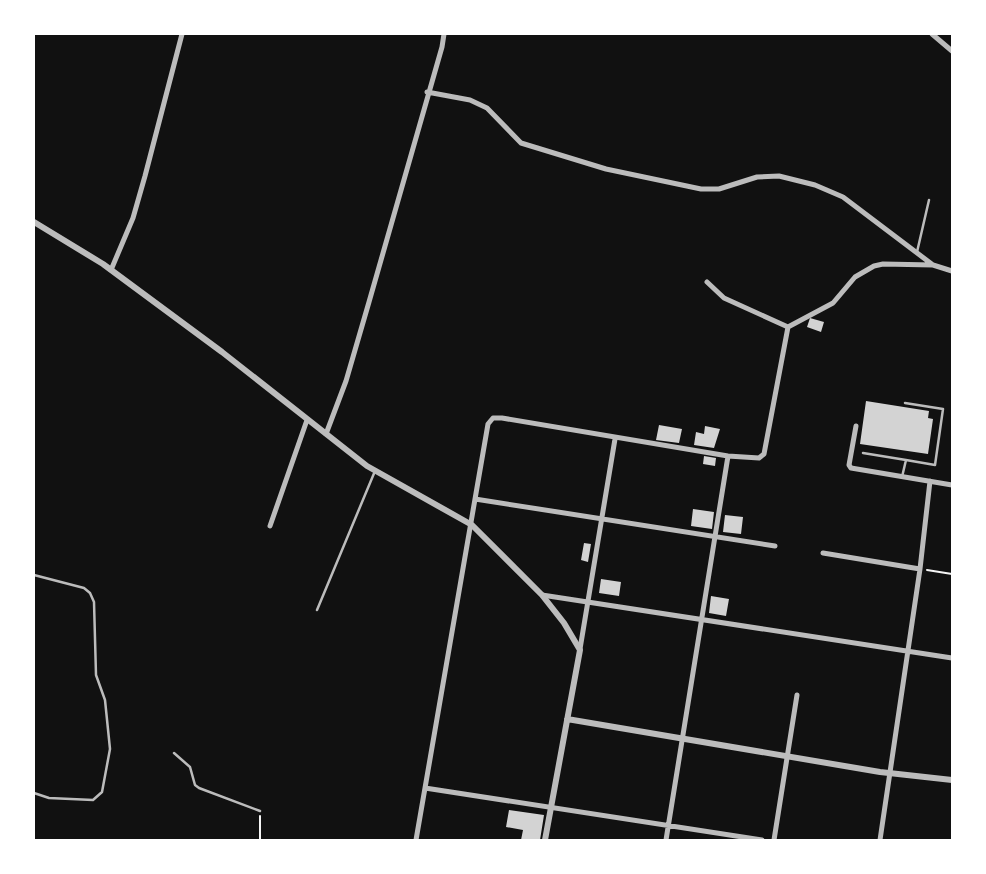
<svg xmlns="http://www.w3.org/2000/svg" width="986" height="874" font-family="'Sofia Sans Condensed',sans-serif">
  <rect width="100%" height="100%" fill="#111"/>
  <!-- building -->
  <path fill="#d3d3d3" d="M810,318L824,322L821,332L807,327Z
    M866,401L929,411L928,418L933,419L928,454L860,444Z
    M659,425L682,429L679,443L656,440Z
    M705,426L720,429L714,448L694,445L696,432L704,434Z
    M704,456L716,458L715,466L703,464Z
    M693,509L714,512L712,529L691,526Z
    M725,515L743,517L741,534L723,532Z
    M584,543L591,544L588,562L581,560Z
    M601,579L621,582L619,596L599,593Z
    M711,596L729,599L726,616L709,613Z
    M509,810L544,815L540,840H521L523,830L506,827Z"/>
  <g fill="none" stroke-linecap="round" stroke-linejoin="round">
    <!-- path -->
    <path stroke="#f5f5f5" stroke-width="2" d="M927,570L952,574
      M260,840V816"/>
    <!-- service -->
    <path stroke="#bcbcbc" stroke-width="2.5" d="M917,252L929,200
      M863,453L906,460
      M902,477L906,460L935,465L943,409L905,403
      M34,575L84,588L90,593L94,602L96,675L105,700L110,749L102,792L93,800L49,798L34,793
      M317,610L375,471
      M174,753L190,767L195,785L199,788L260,811"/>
    <!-- minor -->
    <path stroke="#bcbcbc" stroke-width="5" d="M932,34L952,51
      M427,92L470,100L487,108L521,143L606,169L701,189H719L757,177L779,176L815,185L843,197L933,265L952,271
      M111,270L133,218L145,176L182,34
      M707,282L724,298L788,327
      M856,426L849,465L851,468L952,485
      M326,434L346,381L369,302L442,47L444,34
      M475,499L775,546
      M270,526L307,420
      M823,553L920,569
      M542,595L952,658
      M580,649L615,439
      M425,788L762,840
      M416,840L488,424L493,418H502L728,456L759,458L764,454L788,327L833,303L855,277L874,266L883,264L933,265
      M666,840L728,456
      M774,840L797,695
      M880,840L920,569L930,481"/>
    <!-- tertiary -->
    <path stroke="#bcbcbc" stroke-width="6" d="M34,222L103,264L222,352L367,466L472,525L542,595L564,623L580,650L545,840
      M567,719L880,772L952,780"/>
  </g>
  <!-- border -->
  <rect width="986" height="874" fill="none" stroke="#ffffff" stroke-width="70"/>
</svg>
